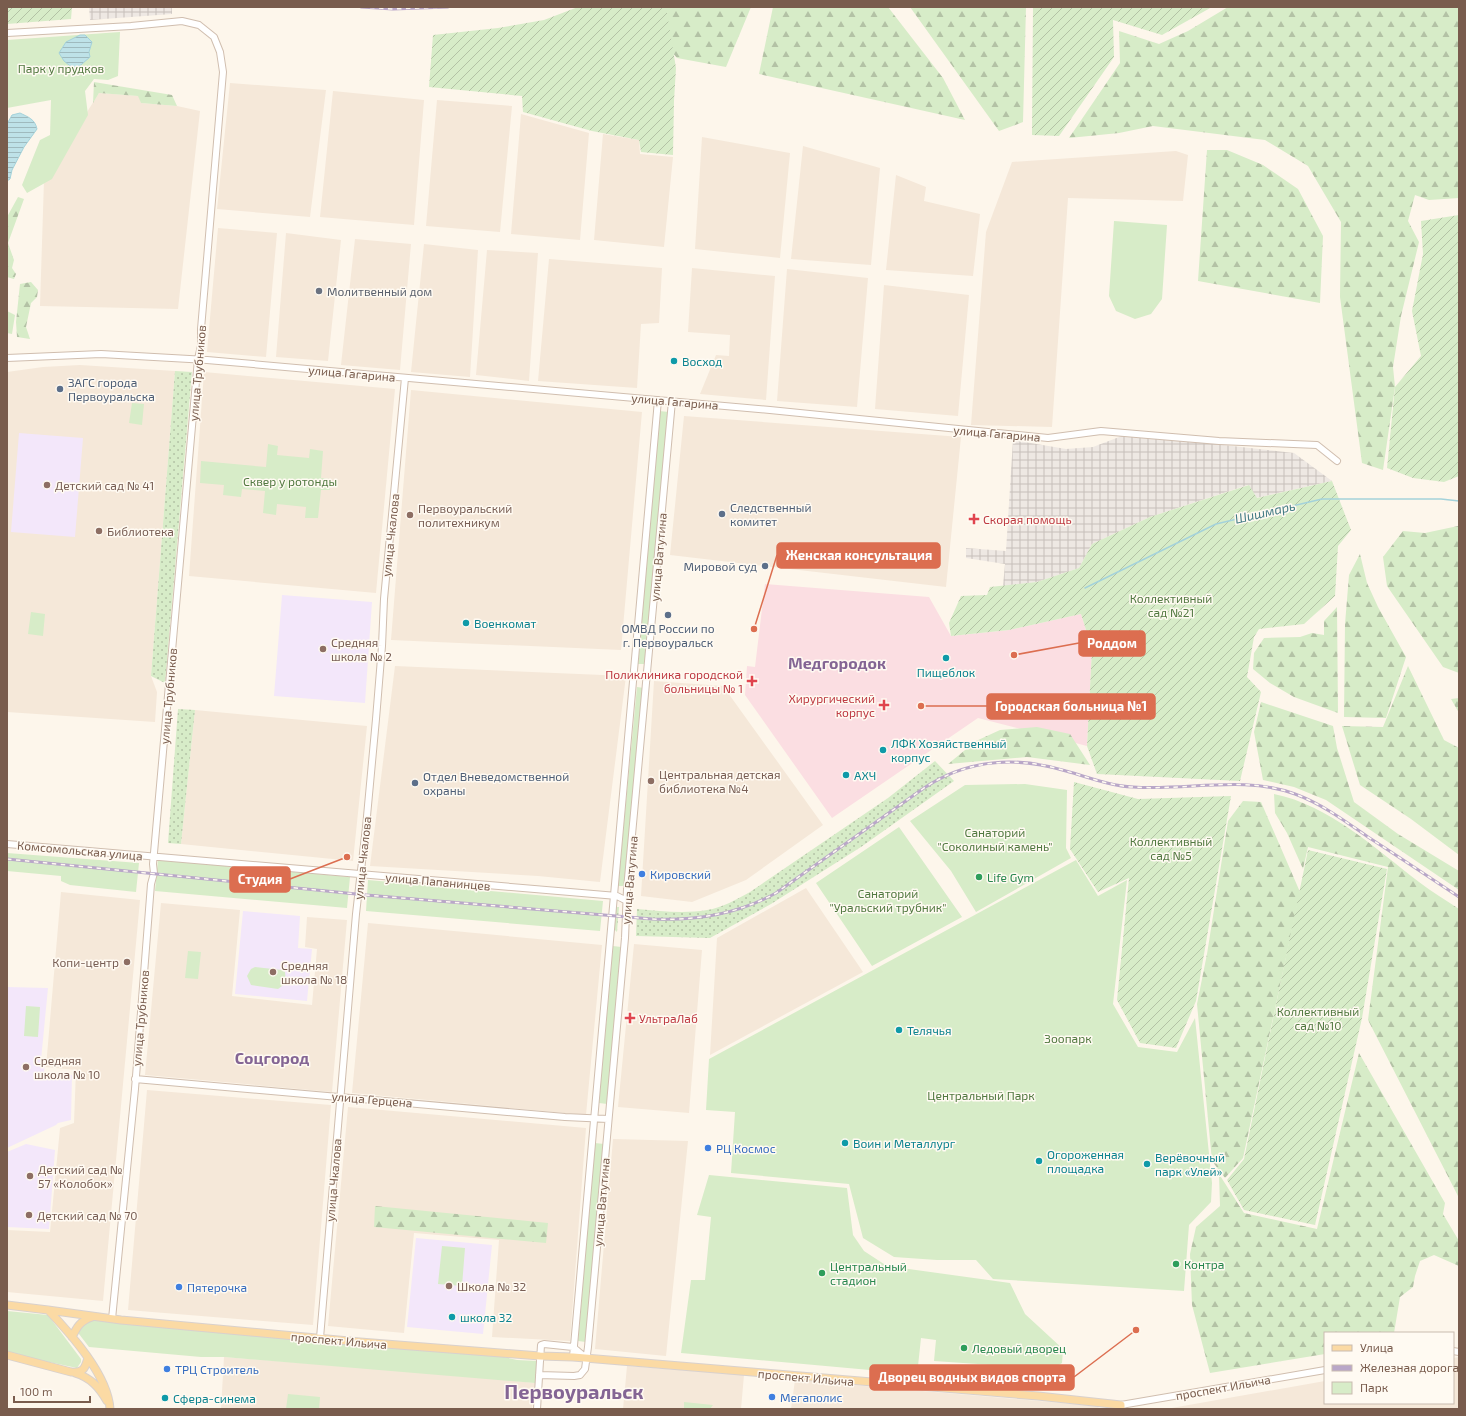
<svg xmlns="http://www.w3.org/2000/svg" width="1466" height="1416" font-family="'Exo 2',sans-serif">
  <defs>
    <pattern id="industrial-grid" width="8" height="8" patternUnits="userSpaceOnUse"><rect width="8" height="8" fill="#eee8e3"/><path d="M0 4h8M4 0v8" fill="none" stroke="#c6bfba"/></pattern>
    <pattern id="grass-dots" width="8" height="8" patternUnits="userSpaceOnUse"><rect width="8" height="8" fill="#d7ecc8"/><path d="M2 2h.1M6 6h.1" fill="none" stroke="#b3c2a5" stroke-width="1.8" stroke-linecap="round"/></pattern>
    <pattern id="forest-firs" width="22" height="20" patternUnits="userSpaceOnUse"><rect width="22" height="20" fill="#d7ecc8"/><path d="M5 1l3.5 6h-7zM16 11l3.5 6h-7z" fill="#b3c2a5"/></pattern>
    <pattern id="garden-furrows" width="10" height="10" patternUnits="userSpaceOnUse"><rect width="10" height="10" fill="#d7ecc8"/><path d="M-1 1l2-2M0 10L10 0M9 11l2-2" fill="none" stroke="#b3c2a5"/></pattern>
    <pattern id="water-rules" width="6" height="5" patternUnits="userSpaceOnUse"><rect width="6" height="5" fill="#bee2e8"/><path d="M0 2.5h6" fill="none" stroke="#9fbabe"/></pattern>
  </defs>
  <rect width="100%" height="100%" fill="#fdf6eb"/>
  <!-- residential -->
  <path fill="#f5e8d9" d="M230,83L326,90L310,217L217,209Z
    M333,91L424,100L414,225L320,217Z
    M99,93L140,96L141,103L177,106L200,111L178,309L40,306L44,180Z
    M437,100L512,106L500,232L426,226Z
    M521,114L589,133L580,240L511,234Z
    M603,134L639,140L640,154L673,157L664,247L594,240Z
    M702,137L790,153L780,258L695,249Z
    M803,146L880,168L871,265L791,259Z
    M1176,151L1188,155L1183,201L1068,198L1052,427L971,425L986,232L1012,162Z
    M896,175L926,187L924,201L980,214L973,276L886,270Z
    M218,228L277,233L266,357L207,352Z
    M286,233L341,240L328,361L276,357Z
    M355,239L411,244L400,370L341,365Z
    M424,244L478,250L470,377L411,372Z
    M487,250L538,253L529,381L476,375Z
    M549,259L662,268L659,323L641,324L637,388L538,381Z
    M692,268L775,276L766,400L700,394L716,355L729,356L730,335L688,332Z
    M787,269L868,278L857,407L777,401Z
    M884,285L969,295L958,416L875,409Z
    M80,365L175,371L151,676L157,692L155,722L7,712V372L43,367Z
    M204,372L395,389L376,593L189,576Z
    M411,390L642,412L621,650L391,640Z
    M684,416L961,437L946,587L670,555Z
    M395,666L626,676L600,882L538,876L370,866Z
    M654,681L723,686L823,825L746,880L692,902L641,896Z
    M195,710L367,726L353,861L181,844Z
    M806,888L863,972L710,1055L717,938Z
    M61,892L140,900L103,1301L7,1292V1230L50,1232L60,1128L74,1123L76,1070L46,1067Z
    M161,903L240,910L232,996L312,1005L317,949L305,947L307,917L347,920L332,1092L145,1075Z
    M368,923L602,945L586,1115L352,1093Z
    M634,944L702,950L689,1113L618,1107Z
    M147,1090L331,1105L313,1325L128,1310Z
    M348,1107L586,1128L570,1341L492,1337L499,1240L414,1233L404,1333L328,1326Z
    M613,1139L688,1141L666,1356L595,1349Z
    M224,1357L424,1372L535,1383L532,1409H221Z
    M1459,1357V1409H1166L1325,1381V1403H1453V1358Z
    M627,1366L744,1375L741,1409H623Z
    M795,1380L1096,1406L1101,1409H791Z"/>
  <!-- industrial -->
  <path fill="url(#industrial-grid)" d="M89,7H172V14L90,20Z
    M1127,434L1294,453L1332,481L1256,498L1248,485L1150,517L1092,544L1079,568L1037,582L1003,586L1005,564L966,558V548L1006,551L1013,440L1066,449L1093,447Z"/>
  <!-- education -->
  <path fill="#f3e7fa" d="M19,433L83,438L75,537L11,532Z
    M282,595L372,602L365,703L274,696Z
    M243,911L300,916L298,948L312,949L307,1001L235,994Z
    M7,987L48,988L41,1060L45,1061L44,1073L72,1075L71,1120L58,1123L56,1125L7,1148Z
    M26,1144L55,1150L49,1229L7,1227V1152Z
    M416,1238L492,1245L483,1334L407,1327Z"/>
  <!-- medical -->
  <path fill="#fbdee2" d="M765,584L929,597L951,636L1009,630L1081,614L1092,649L1087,746L978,718L832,818L745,695L747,666L755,667Z"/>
  <!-- grass -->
  <path fill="url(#grass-dots)" d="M175,371L192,372L165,683L151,676Z
    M178,709L195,710L181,844L168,843Z
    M935,761L954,781L861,847L771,904L710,938L636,936L637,909C660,911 684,914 707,910C722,908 737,899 750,892L888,798Z
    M616,907H619L617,932L614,929Z"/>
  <!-- forest -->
  <path fill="url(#forest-firs)" d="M646,7H751L726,67L677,58L646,21Z
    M773,7H888L943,78L965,120L759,74Z
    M910,7H1026L1023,122L999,131Z
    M1228,7H1459V198L1429,200L1415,195L1408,221L1419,242L1401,316L1393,367L1395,387L1383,470L1362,463L1340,297L1341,222L1308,166L1265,140L1153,126L1119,133L1069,138L1120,63L1119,31L1159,44L1188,31Z
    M94,82L172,95L177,106L141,103L138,96L99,93L93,103Z
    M1207,150H1227L1263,165L1298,189L1323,236L1320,303L1198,281Z
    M18,197L24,199L8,243L14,260L12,268L16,274L14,279L7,277V217Z
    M31,282L38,290L37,297L31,303L26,327L30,339L17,337L16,322L20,284Z
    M1458,526H1459V673L1443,667L1387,586L1383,557L1403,531L1425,533Z
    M1360,554L1367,583L1378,607L1406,657L1386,718L1344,717L1345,624L1349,575Z
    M1337,607L1338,713L1294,697L1270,683L1253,669L1254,653L1264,638L1300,637L1312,633L1324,635V621Z
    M1408,666L1444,740L1459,748V855L1411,819L1360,785L1342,726L1383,727Z
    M1459,698V713L1451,699Z
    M1261,702L1333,726L1337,748L1354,802L1398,834L1459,871V890L1326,800L1294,787L1263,780L1254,732Z
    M1037,727L1070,734L1090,765L1027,757L948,764L976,741L1000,730Z
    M1274,794C1329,805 1376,849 1419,882C1432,892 1446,900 1459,909V1198L1368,1020L1388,867L1308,847L1303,869L1287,833L1275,813Z
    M1243,801L1261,802L1300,892L1243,1158L1225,1178L1212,1161L1197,1004L1207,954L1228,821Z
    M1359,1053L1445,1203L1443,1214L1459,1241V1266L1434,1255L1420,1261L1415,1276L1413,1287L1400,1297L1394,1333H1325V1354L1210,1373L1192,1305L1190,1254L1196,1227L1220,1206L1219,1174L1244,1213L1317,1229Z
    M375,1206L548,1223L546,1243L374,1227Z"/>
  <!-- park -->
  <path fill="#d7ecc8" d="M120,32L118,76L108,80L94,79L85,91L88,115L52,179L27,193L22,185L40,140L50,135L51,100L7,108V40Z
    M1114,221L1167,225L1162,299L1151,314L1135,319L1116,311L1109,296Z
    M7,311L15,315L12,334L7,333Z
    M132,403L144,404L142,425L129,423Z
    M659,411L669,412L645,664H638Z
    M268,444L278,446L277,455L309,458L310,449L323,451L321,478L330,479V490H321L318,518H305L306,507L277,504L276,515L263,513L265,491L242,489L241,497L223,495L224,485L200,483L201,461L266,467Z
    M31,612L45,614L43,636L28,634Z
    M637,687L644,688L626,886H618Z
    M1025,784L1067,790L1066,848L1071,858L976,912L951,871L910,821L965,785Z
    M899,827L962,917L872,966L816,883Z
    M7,853L139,863L136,892L70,885L61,881V876L7,871Z
    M158,860L350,877L347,908L155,891Z
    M1076,860L1098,896L1127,880L1113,1004L1138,1047L1177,1052L1195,1018L1212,1183L1211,1202L1189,1225L1184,1291L993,1279L976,1260H937L894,1257L863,1238L849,1184L731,1173L735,1112L706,1110L709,1059Z
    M368,880L603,901L600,931L366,911Z
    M613,946L621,947L607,1104L599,1103Z
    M188,951L201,952L198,979L185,978Z
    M255,967L282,970L285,972L286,983L278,989L251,985L247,976L251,969Z
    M26,1006L40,1007L38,1037L24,1036Z
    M595,1143L604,1144L586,1342L578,1341Z
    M709,1175L847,1188L853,1235L864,1251L887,1266L1010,1283L1025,1314L1063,1349L1062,1363L1052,1369L934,1361L936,1340L921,1338L918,1366L903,1373L681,1353L691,1280H705L711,1217L697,1215Z
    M442,1246L465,1248L462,1286L438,1284Z
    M7,1311L48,1315L81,1359V1362L77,1368L7,1353Z
    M92,1320L500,1356L517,1360L537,1361L535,1383L224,1357H201L89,1347L79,1334V1327Z
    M288,1394L320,1397L319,1409H286Z
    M684,1402L713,1405L710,1409H684Z"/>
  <!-- garden -->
  <path fill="url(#garden-furrows)" d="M7,7H72L71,19L7,24Z
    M578,7H666L676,68L674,101L673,155L641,152L639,140L592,131L523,112L522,96L429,87L433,35L498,28L544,20Z
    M1033,7H1212L1162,35L1113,20L1114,57L1059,136L1032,135Z
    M1459,215V476L1444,482L1413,478L1387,468L1395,387L1421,356L1412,311L1423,254L1421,221Z
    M1332,481L1351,530L1338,546L1335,596L1304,624L1259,629L1254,637L1247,677L1261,692L1240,781L1097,774L1087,746L1092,649L1081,614L1009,630L951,636L949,623L961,596L987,595L990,587L1037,582L1079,568L1092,544L1150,517L1249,485L1257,498Z
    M1074,782L1138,799L1231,796L1196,1001L1176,1048L1140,1043L1117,1000L1129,878L1098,892L1070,849Z
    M1308,850L1387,869L1362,1018L1315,1225L1244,1210L1227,1180L1244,1159Z"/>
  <!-- water -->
  <path fill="url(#water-rules)" stroke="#a4d2da" d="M80,35H85L92,42L89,52L90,57L75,70L64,61L59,53L66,42Z
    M20,113C28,117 35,119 37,129L24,147L12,170L10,179L7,181V124L12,115Z"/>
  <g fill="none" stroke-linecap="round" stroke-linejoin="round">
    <!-- stream -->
    <path stroke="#a4d2da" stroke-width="1.5" d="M1085,588L1216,524L1322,499H1441L1459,501"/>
    <!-- minor casing -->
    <g stroke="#d0beaf" stroke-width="8">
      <path id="minor" d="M7,33L131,26L182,21L199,25L214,37L220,52L223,72L201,329V346L198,359L153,864L154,873L151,884L135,1089L112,1319
        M7,358L101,354L207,360L770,410L1048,438L1101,431L1219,441L1317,445L1337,461
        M7,844L617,896L627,901
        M135,1079L565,1117L608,1119
        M320,1338L356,914L366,827L376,719L382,646L384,599L405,378
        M573,1347L586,1358
        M1453,1351L1459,1352
        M573,1357L658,400
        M539,1375L574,1376L580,1375L585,1369L588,1347L625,938L627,889L672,401
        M1121,1405L1325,1370
        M537,1409L541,1345L544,1344L573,1347"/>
    </g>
    <!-- major casing -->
    <g stroke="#d9d1cd" stroke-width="9">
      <path id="major" d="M7,1305L48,1310L121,1320L360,1342L540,1356L573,1357L1038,1396L1121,1405V1409
        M48,1310C71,1334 108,1375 110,1409
        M72,1337C77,1327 80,1321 92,1317
        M7,1355L71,1372C83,1373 85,1369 88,1358
        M75,1373C91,1378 99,1387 107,1401"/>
    </g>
    <!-- minor -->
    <use href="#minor" stroke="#fff" stroke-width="6"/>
    <!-- major -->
    <use href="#major" stroke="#fbdaa4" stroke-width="7"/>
    <!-- rail casing -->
    <g stroke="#b9a7c8" stroke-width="3">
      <path id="rail" d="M361,7L393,9L448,7
        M7,859L366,895L652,919C694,921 738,914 776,893L924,788C968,759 1017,756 1066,771C1088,777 1110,786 1133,787C1187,791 1244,775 1295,794C1322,804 1345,821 1368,837C1399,857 1429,877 1459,897"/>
    </g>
    <!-- rail -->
    <use href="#rail" stroke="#fffaf2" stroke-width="1.5" stroke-dasharray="4.5" stroke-linecap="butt"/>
  </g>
  <!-- markers -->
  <circle fill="#6b7280" stroke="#fffaf2" stroke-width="1.5" cx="319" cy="291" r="4"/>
  <g fill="#0f9aa8" stroke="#fffaf2" stroke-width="1.5">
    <circle cx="674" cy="361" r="4"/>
    <circle cx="466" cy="623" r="4"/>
    <circle cx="946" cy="658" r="4"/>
    <circle cx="883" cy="750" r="4"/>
    <circle cx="846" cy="775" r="4"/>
    <circle cx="899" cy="1030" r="4"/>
    <circle cx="845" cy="1143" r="4"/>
    <circle cx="1039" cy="1161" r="4"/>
    <circle cx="1147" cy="1164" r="4"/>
    <circle cx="452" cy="1317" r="4"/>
    <circle cx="165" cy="1398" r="4"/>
  </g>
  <g fill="#5c6f8a" stroke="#fffaf2" stroke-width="1.5">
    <circle cx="60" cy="389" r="4"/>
    <circle cx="722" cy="514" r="4"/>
    <circle cx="765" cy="566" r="4"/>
    <circle cx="668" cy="615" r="4"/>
    <circle cx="415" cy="783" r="4"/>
  </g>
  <g fill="#8d6e63" stroke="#fffaf2" stroke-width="1.5">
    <circle cx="47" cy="485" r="4"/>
    <circle cx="410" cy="515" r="4"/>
    <circle cx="99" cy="531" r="4"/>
    <circle cx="323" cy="649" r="4"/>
    <circle cx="651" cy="781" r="4"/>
    <circle cx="127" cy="962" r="4"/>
    <circle cx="273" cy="972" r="4"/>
    <circle cx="26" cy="1067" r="4"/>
    <circle cx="30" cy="1176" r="4"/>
    <circle cx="29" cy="1215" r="4"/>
    <circle cx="449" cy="1286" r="4"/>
  </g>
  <g fill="#e0444e" stroke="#fffaf2" stroke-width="1.5">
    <path d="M972 513h4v4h4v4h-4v4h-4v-4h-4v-4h4z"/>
    <path d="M750 675h4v4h4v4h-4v4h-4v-4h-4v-4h4z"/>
    <path d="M882 699h4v4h4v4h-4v4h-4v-4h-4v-4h4z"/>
    <path d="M628 1012h4v4h4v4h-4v4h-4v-4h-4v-4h4z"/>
  </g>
  <g fill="#3f7fe0" stroke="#fffaf2" stroke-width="1.5">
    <circle cx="642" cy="874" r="4"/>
    <circle cx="708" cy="1148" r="4"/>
    <circle cx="179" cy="1287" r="4"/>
    <circle cx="167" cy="1369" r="4"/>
    <circle cx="772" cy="1397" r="4"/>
  </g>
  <g fill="#2e9e5b" stroke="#fffaf2" stroke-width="1.5">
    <circle cx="979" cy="877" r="4"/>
    <circle cx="1176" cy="1264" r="4"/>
    <circle cx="822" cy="1273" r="4"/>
    <circle cx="964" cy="1348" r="4"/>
  </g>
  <g text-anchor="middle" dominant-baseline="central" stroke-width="3" stroke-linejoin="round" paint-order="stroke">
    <!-- park labels -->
    <g font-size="12" fill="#527941" stroke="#fffaf2">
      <text x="61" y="68">Парк у прудков</text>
      <text x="290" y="481">Сквер у ротонды</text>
      <text x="1171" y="598">Коллективный<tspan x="1171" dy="14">сад №21</tspan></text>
      <text x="995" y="832">Санаторий<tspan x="995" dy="14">"Соколиный камень"</tspan></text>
      <text x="1171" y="841">Коллективный<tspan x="1171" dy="14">сад №5</tspan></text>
      <text x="888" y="893">Санаторий<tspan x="888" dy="14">"Уральский трубник"</tspan></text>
      <text x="1318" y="1011">Коллективный<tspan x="1318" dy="14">сад №10</tspan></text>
      <text x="1068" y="1038">Зоопарк</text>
      <text x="981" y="1095">Центральный Парк</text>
    </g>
    <!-- worship labels -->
    <g font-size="12" fill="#5b616d" stroke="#fffaf2" text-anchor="start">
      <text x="327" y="291">Молитвенный дом</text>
    </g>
    <!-- culture labels -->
    <g font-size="12" fill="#0d838f" stroke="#fffaf2" text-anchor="start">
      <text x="682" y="361">Восход</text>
      <text x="474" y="623">Военкомат</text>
      <text x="946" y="672" text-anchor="middle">Пищеблок</text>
      <text x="891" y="743">ЛФК Хозяйственный<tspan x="891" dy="14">корпус</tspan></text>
      <text x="854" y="775">АХЧ</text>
      <text x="907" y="1030">Телячья</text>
      <text x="853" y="1143">Воин и Металлург</text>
      <text x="1047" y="1154">Огороженная<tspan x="1047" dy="14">площадка</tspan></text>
      <text x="1155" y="1157">Верёвочный<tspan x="1155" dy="14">парк «Улей»</tspan></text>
      <text x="460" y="1317">школа 32</text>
      <text x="173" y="1398">Сфера-синема</text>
    </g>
    <!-- street labels -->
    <g font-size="12" fill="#795c4d" stroke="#fffaf2">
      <text transform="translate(197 373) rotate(-85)">улица Трубников</text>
      <text transform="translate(352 373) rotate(5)">улица Гагарина</text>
      <text transform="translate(675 401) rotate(5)">улица Гагарина</text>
      <text transform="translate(997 433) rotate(5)">улица Гагарина</text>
      <text transform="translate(390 535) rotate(-84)">улица Чкалова</text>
      <text transform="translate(658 557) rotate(-85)">улица Ватутина</text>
      <text transform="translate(168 696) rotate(-85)">улица Трубников</text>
      <text transform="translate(80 850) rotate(5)">Комсомольская улица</text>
      <text transform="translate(362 858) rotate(-84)">улица Чкалова</text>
      <text transform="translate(629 880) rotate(-85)">улица Ватутина</text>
      <text transform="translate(438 881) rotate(5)">улица Папанинцев</text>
      <text transform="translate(140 1018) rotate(-85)">улица Трубников</text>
      <text transform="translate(372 1099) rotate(5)">улица Герцена</text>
      <text transform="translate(333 1180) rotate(-85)">улица Чкалова</text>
      <text transform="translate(601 1202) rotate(-85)">улица Ватутина</text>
      <text transform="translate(339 1340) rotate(5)">проспект Ильича</text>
      <text transform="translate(806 1377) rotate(5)">проспект Ильича</text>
      <text transform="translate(1223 1387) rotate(-10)">проспект Ильича</text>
    </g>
    <!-- service labels -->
    <g font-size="12" fill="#4e5e75" stroke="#fffaf2" text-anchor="start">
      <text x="68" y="382">ЗАГС города<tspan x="68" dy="14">Первоуральска</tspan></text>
      <text x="730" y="507">Следственный<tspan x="730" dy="14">комитет</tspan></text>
      <text x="757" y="566" text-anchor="end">Мировой суд</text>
      <text x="668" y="628" text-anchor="middle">ОМВД России по<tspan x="668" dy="14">г. Первоуральск</tspan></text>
      <text x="423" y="776">Отдел Вневедомственной<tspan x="423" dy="14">охраны</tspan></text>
    </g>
    <!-- education labels -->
    <g font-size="12" fill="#785e54" stroke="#fffaf2" text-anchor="start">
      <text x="55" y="485">Детский сад № 41</text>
      <text x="418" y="508">Первоуральский<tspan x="418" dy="14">политехникум</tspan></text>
      <text x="107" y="531">Библиотека</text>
      <text x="331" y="642">Средняя<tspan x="331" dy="14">школа № 2</tspan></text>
      <text x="659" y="774">Центральная детская<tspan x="659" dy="14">библиотека №4</tspan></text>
      <text x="119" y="962" text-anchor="end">Копи-центр</text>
      <text x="281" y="965">Средняя<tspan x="281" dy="14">школа № 18</tspan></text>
      <text x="34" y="1060">Средняя<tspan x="34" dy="14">школа № 10</tspan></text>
      <text x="38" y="1169">Детский сад №<tspan x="38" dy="14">57 «Колобок»</tspan></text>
      <text x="37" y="1215">Детский сад № 70</text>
      <text x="457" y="1286">Школа № 32</text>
    </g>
    <!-- health labels -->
    <g font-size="12" fill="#be3a42" stroke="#fffaf2" text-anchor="start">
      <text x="983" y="519">Скорая помощь</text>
      <text x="743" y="674" text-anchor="end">Поликлиника городской<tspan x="743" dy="14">больницы № 1</tspan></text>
      <text x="875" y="698" text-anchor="end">Хирургический<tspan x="875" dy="14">корпус</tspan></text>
      <text x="639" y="1018">УльтраЛаб</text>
    </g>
    <!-- shop labels -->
    <g font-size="12" fill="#366cbe" stroke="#fffaf2" text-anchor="start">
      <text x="650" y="874">Кировский</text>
      <text x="716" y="1148">РЦ Космос</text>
      <text x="187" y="1287">Пятерочка</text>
      <text x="175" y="1369">ТРЦ Строитель</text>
      <text x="780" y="1397">Мегаполис</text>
    </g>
    <!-- leisure labels -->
    <g font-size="12" fill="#27864d" stroke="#fffaf2" text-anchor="start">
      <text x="987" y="877">Life Gym</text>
      <text x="1184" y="1264">Контра</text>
      <text x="830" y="1266">Центральный<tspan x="830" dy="14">стадион</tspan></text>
      <text x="972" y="1348">Ледовый дворец</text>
    </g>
    <!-- water labels -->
    <g font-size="13" font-style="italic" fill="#437b85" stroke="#fffaf2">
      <text transform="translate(1265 512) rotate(-13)">Шишмарь</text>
    </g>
    <!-- district labels -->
    <g font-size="16" font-weight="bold" fill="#846594" stroke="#fffaf2">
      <text x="837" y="662">Медгородок</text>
      <text x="272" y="1057">Соцгород</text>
    </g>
    <!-- town labels -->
    <g font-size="20" font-weight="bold" fill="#846594" stroke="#fffaf2">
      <text x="574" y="1391">Первоуральск</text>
    </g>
  </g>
  <!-- callouts -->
  <path fill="none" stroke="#dc6e50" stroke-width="1.5" d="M754 629L777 555M1014 655L1079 643M921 706L987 706M347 857L290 879M1136 1330L1074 1377"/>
  <g fill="#dc6e50" stroke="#fffaf2" stroke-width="1.5">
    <circle cx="754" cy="629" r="4"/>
    <circle cx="1014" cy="655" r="4"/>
    <circle cx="921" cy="706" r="4"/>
    <circle cx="347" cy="857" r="4"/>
    <circle cx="1136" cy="1330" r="4"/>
  </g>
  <g fill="#dc6e50" stroke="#dc6e50" stroke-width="1.5">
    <rect x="777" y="543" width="163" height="25" rx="4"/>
    <rect x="1079" y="631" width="66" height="25" rx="4"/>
    <rect x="987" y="694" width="168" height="25" rx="4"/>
    <rect x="230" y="867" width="60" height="25" rx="4"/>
    <rect x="870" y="1365" width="204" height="25" rx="4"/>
  </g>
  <g font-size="13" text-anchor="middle" font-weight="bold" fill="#fff">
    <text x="859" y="560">Женская консультация</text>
    <text x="1112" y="648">Роддом</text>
    <text x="1071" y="711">Городская больница №1</text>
    <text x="260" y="884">Студия</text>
    <text x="972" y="1382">Дворец водных видов спорта</text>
  </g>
  <!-- border -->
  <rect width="1466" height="1416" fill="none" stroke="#795c4d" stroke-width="16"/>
  <!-- legend -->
  <rect x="1324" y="1332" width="130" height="72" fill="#fffaf2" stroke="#c9bbb0"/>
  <rect x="1332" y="1345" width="20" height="6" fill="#fbdaa4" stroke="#c9bbb0"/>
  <text x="1360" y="1352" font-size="12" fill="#795c4d">Улица</text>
  <rect x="1332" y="1365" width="20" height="6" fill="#b9a7c8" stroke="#c9bbb0"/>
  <text x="1360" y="1372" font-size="12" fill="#795c4d">Железная дорога</text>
  <rect x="1332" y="1382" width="20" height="12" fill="#d7ecc8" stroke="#c9bbb0"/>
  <text x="1360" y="1392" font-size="12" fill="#795c4d">Парк</text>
  <!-- scale -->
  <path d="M14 1396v6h76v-6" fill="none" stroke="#795c4d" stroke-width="2"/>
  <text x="20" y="1396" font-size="12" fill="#795c4d" stroke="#fffaf2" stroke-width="3" paint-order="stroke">100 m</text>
</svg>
